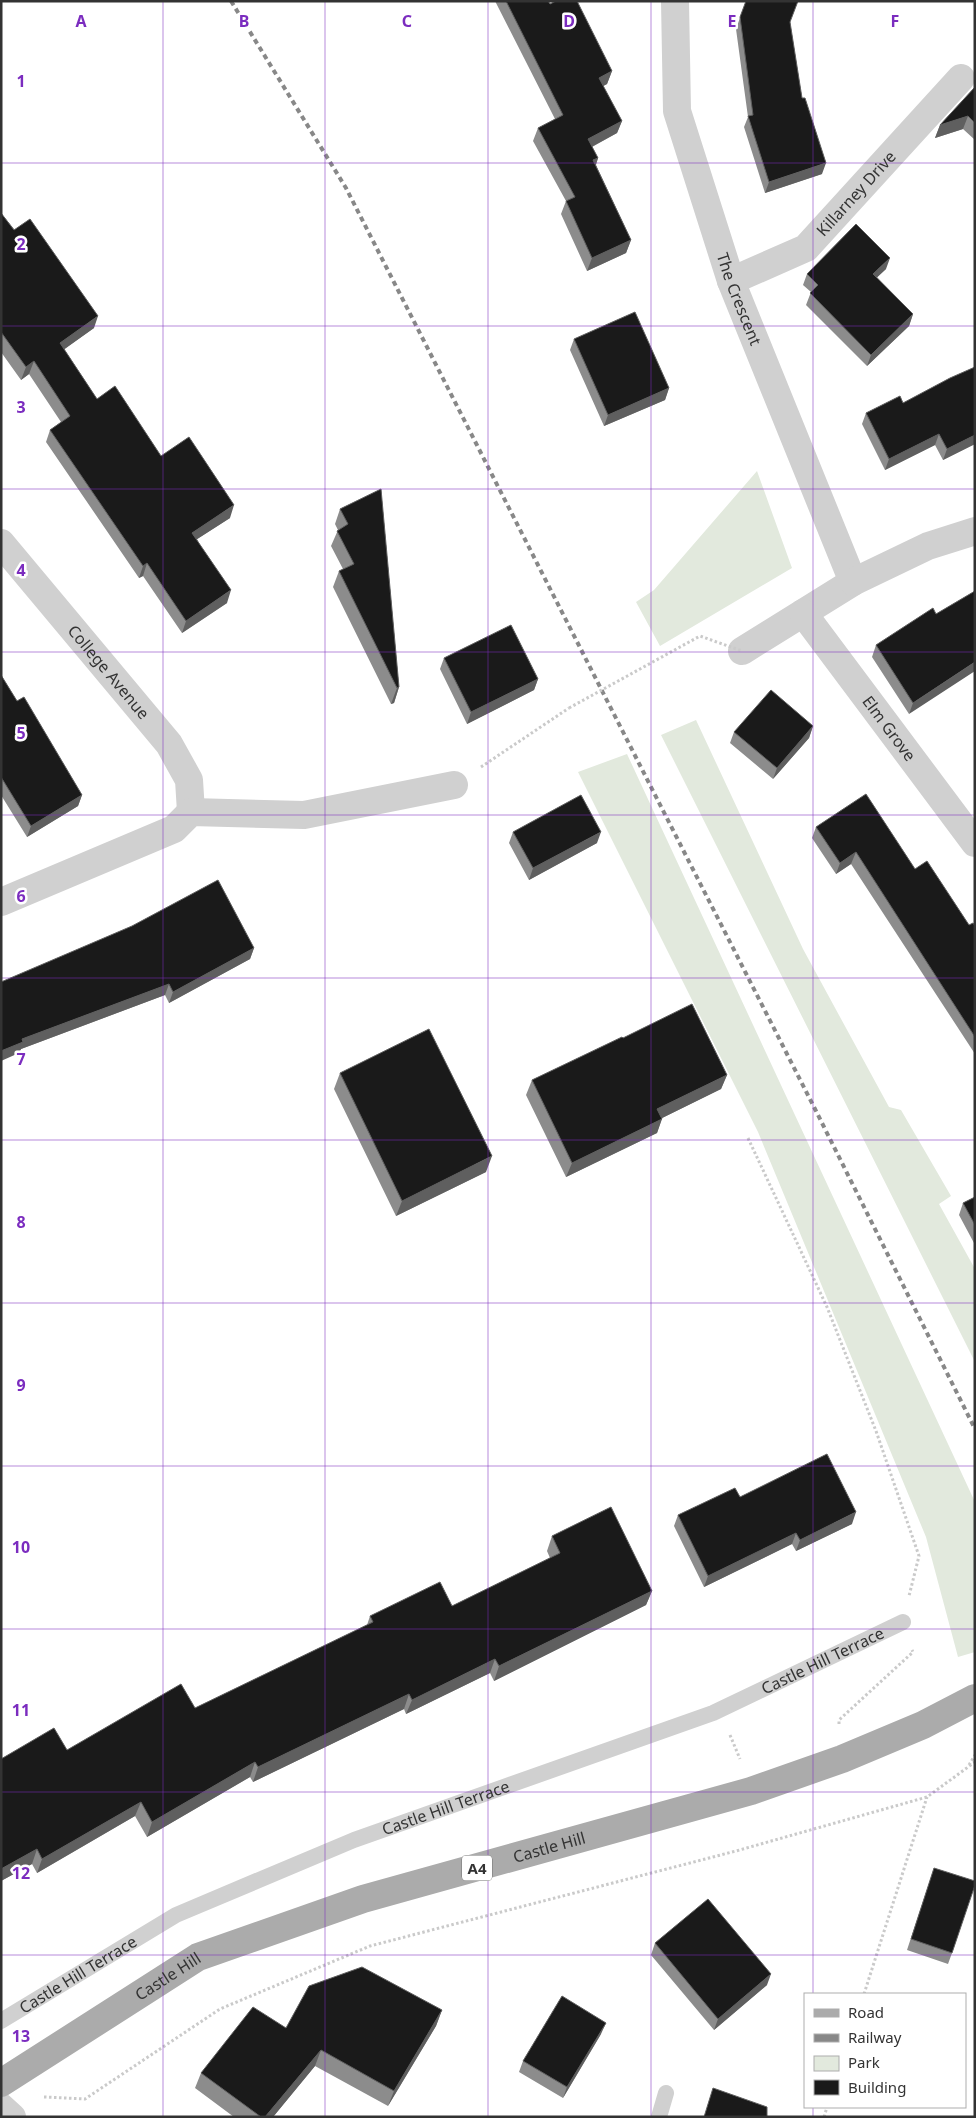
<svg xmlns="http://www.w3.org/2000/svg" width="976" height="2118" font-family="'Noto Sans',sans-serif">
  <rect width="100%" height="100%" fill="#fff"/>
  <!-- green -->
  <path fill="#e2e9dd" d="M757,471L792,568L660,646L636,602L654,590Z
    M696,720L803,949L889,1107L901,1110L951,1196L939,1204L975,1269V1362L661,735Z
    M627,754L975,1502V1652L958,1657L926,1537L758,1132L578,772Z"/>
  <g fill="none" stroke-linecap="round" stroke-linejoin="round">
    <!-- path -->
    <path stroke="#cacaca" stroke-width="3" stroke-dasharray="2.5 2.5" stroke-linecap="butt" d="M481,767L569,708
      M748,1138L827,1307L876,1431L919,1556L909,1596
      M839,1724V1720L913,1652L912,1650
      M730,1735L740,1759
      M969,1765L975,1755
      M864,1994L927,1797
      M44,2097L85,2099L220,2009L370,1946L736,1851L927,1797L975,1762
      M824,2117L827,2107"/>
    <!-- service -->
    <g stroke="#d0d0d0" stroke-width="16">
      <path id="s1" d="M1,2021L176,1915L354,1840L713,1713L903,1622"/>
      <path d="M659,2117L666,2093"/>
    </g>
    <!-- minor -->
    <g stroke="#d0d0d0" stroke-width="28">
      <path id="s2" d="M675,1L677,111L731,281L853,582L742,651"/>
      <path id="s3" d="M731,281L806,248L961,78"/>
      <path id="s4" d="M1,543L169,744L189,780L191,812"/>
      <path d="M853,582L928,546L975,531"/>
      <path id="s5" d="M803,613L975,843"/>
      <path d="M1,902L174,829L191,812L304,815L454,785"/>
    </g>
    <!-- tertiary -->
    <path stroke="#d0d0d0" stroke-width="28" d="M1,2107L12,2117"/>
    <!-- primary -->
    <path stroke="#ababab" stroke-width="28" id="s6" d="M1,2083L198,1957L363,1899L751,1791L842,1759L923,1725L975,1698"/>
    <!-- rail -->
    <path stroke="#888" stroke-width="4" stroke-dasharray="5 4" stroke-linecap="butt" d="M231,1L346,188L815,1109L975,1429"/>
    <!-- path-bridge -->
    <path stroke="#cacaca" stroke-width="3" stroke-dasharray="2.5 2.5" stroke-linecap="butt" d="M569,708L700,636L742,651"/>
  </g>
  <!-- wall -->
  <path fill="#8c8c8c" d="M495,1H548L550,4L612,71L607,84L603,86L622,121L617,133L592,147L598,158L596,165L631,240L626,253L587,271L561,214L566,201L533,141L538,128L555,119Z
    M746,1L790,22L802,98L822,174L765,193L744,127L748,117L736,29Z
    M975,87V140L963,129L935,138L940,125Z
    M1,213L94,328L64,349L97,399L161,456L230,518L197,539L227,603L182,633L143,576L139,578L46,442L50,430L61,422L29,374L21,380L1,352Z
    M886,269L877,277L913,314L909,326L867,366L806,305L811,292L803,285L807,274Z
    M574,339L669,388L665,400L604,426L570,350Z
    M975,367V444L943,460L935,445L885,470L862,424L866,413L903,403Z
    M381,489L399,687L394,703L391,704L333,587L339,571L343,569L331,546L338,530L335,524L340,509Z
    M975,591L909,714L872,657L876,645L936,614Z
    M444,658L538,679L534,690L467,724L440,669Z
    M1,675L17,701L82,795L78,806L27,837L1,795Z
    M813,726L809,738L773,779L730,743L734,732Z
    M816,827L915,869L969,925L975,926V1054L851,864L836,874L812,838Z
    M513,832L597,843L529,880L509,843Z
    M254,948L250,959L169,1003L165,995L21,1049L19,1053L1,982Z
    M623,1038L727,1075L721,1089L662,1118L657,1133L566,1177L526,1095L532,1080Z
    M340,1073L486,1172L396,1216L334,1089Z
    M975,1197V1243H974L959,1215L963,1203Z
    M678,1515L852,1524L796,1551L792,1544L704,1587L674,1526Z
    M552,1536L652,1591L646,1605L494,1681L490,1673L406,1714L404,1709L253,1782L250,1777L147,1837L135,1816L37,1873L32,1864L1,1881V1759L67,1750L195,1708L367,1625L370,1616L452,1606L550,1558L547,1551Z
    M934,1868L952,1953L948,1964L907,1950Z
    M655,1943L767,1985L714,2030L651,1955Z
    M442,2010L436,2026L388,2106L315,2066L273,2117H234L195,2088L201,2073L286,2028Z
    M601,2034L563,2098L519,2072L523,2061Z"/>
  <!-- shaded-wall -->
  <path fill="#5f5f5f" d="M612,71L607,84L594,91L599,78Z
    M968,116L963,129L935,138L940,125Z
    M622,121L617,133L584,151L588,139Z
    M598,158L594,170L593,160Z
    M826,163L822,174L765,193L769,182Z
    M631,240L626,253L587,271L592,258Z
    M890,258L886,269L869,285L873,274Z
    M913,314L909,326L867,366L871,355Z
    M98,316L94,328L55,356L60,343Z
    M34,361L29,374L21,380L26,367Z
    M669,388L665,400L604,426L608,415Z
    M939,434L935,445L885,470L889,459Z
    M975,435V444L943,460L947,449Z
    M234,505L230,518L188,545L192,533Z
    M147,563L143,576L139,578L143,566Z
    M231,590L227,603L182,633L186,621Z
    M975,662V671L909,714L913,703Z
    M538,679L534,690L467,724L471,712Z
    M399,687L394,703L391,704L397,688Z
    M813,726L809,738L773,779L777,768Z
    M82,795L78,806L27,837L31,826Z
    M601,832L597,843L529,880L533,868Z
    M856,852L851,864L836,874L840,863Z
    M254,948L250,959L169,1003L173,992Z
    M169,984L165,995L21,1049L19,1053L1,1061V1051L22,1039Z
    M727,1075L721,1089L652,1123L657,1109Z
    M662,1119L657,1133L566,1177L572,1163Z
    M492,1156L486,1172L396,1216L402,1201Z
    M856,1512L852,1524L796,1551L800,1540Z
    M796,1533L792,1544L704,1587L708,1576Z
    M652,1591L646,1605L494,1681L499,1666Z
    M495,1659L490,1673L406,1714L412,1700Z
    M409,1694L404,1709L253,1782L258,1767Z
    M255,1762L250,1777L147,1837L152,1822Z
    M141,1802L135,1816L37,1873L42,1859Z
    M37,1849L32,1864L1,1881V1869Z
    M771,1974L767,1985L714,2030L718,2019Z
    M442,2010L436,2026L388,2106L394,2091Z
    M606,2023L601,2034L563,2098L567,2087Z
    M321,2050L315,2066L273,2117H265Z"/>
  <!-- building -->
  <path fill="#1a1a1a" stroke="#5f5f5f" d="M506,1H548L550,4L556,1H577L612,71L599,78L622,121L588,139L598,158L593,160L631,240L592,258L566,201L575,197L538,128L563,115Z
    M746,1H798L790,22L802,98H805L826,163L769,182L748,116L753,115L740,17Z
    M975,87V123L968,116L940,125Z
    M1,213L14,230L30,219L98,316L60,343L97,399L115,386L161,456L189,437L234,505L192,533L231,590L186,621L147,563L143,566L50,430L70,416L34,361L26,367L1,332Z
    M856,224L890,258L873,274L913,314L871,355L810,293L818,285L807,274Z
    M635,312L669,388L608,415L574,339Z
    M975,367V435L947,449L939,434L889,459L866,413L900,396L903,403L950,378Z
    M381,489L399,687L397,688L339,571L354,564L337,531L348,524L340,509Z
    M975,591V662L913,703L876,645L933,608L936,614Z
    M511,625L538,679L471,712L444,658Z
    M1,675L17,701L24,697L82,795L31,826L1,777Z
    M771,690L813,726L777,768L734,732Z
    M866,794L915,869L927,861L969,925L973,923L975,926V1037L856,852L840,863L816,827Z
    M581,795L601,832L533,868L513,832Z
    M218,880L254,948L173,992L169,984L22,1039L23,1042L1,1051V982L132,926Z
    M692,1004L727,1075L657,1109L662,1119L572,1163L532,1080L622,1037L623,1038Z
    M429,1029L492,1156L402,1201L340,1073Z
    M975,1197V1225L963,1203Z
    M827,1454L856,1512L800,1540L796,1533L708,1576L678,1515L735,1488L740,1497Z
    M611,1507L652,1591L499,1666L495,1659L412,1700L409,1694L258,1767L255,1762L152,1822L141,1802L42,1859L37,1849L1,1869V1759L54,1728L67,1750L181,1684L195,1708L373,1622L370,1616L440,1582L452,1606L560,1553L552,1536Z
    M934,1868L975,1881V1885L952,1953L911,1939Z
    M708,1899L771,1974L718,2019L655,1943Z
    M362,1967L442,2010L394,2091L321,2050L265,2117H261L201,2073L253,2007L286,2028L309,1986Z
    M562,1996L606,2023L567,2087L523,2061Z
    M713,2088L767,2107V2117H704Z"/>
  <!-- grid -->
  <path fill="none" stroke="#7b2cbf" stroke-width="1" stroke-opacity="0.55" d="M163,1V2117M325,1V2117M488,1V2117M651,1V2117M813,1V1994M1,163H975M1,326H975M1,489H975M1,652H975M1,815H975M1,978H975M1,1140H975M1,1303H975M1,1466H975M1,1629H975M1,1792H975M1,1955H975M813,2107V2117"/>
  <g text-anchor="middle" dominant-baseline="central" stroke-width="5" stroke-linejoin="round" paint-order="stroke">
    <!-- shield labels -->
    <rect fill="#fff" stroke="#707070" stroke-width="1" x="462" y="1855.5" width="30" height="25" rx="4"/>
    <g font-size="15" font-weight="bold" fill="#333">
      <text x="477" y="1868">A4</text>
    </g>
    <!-- street labels -->
    <g font-size="16" fill="#333" stroke="#fff">
      <text stroke="none"><textPath href="#s3" startOffset="156">Killarney Drive</textPath></text>
      <text stroke="none"><textPath href="#s2" startOffset="308">The Crescent</textPath></text>
      <text stroke="none"><textPath href="#s4" startOffset="168">College Avenue</textPath></text>
      <text stroke="none"><textPath href="#s5" startOffset="144">Elm Grove</textPath></text>
      <text stroke="none"><textPath href="#s1" startOffset="900">Castle Hill Terrace</textPath></text>
      <text stroke="none"><textPath href="#s1" startOffset="495">Castle Hill Terrace</textPath></text>
      <text stroke="none"><textPath href="#s6" startOffset="602">Castle Hill</textPath></text>
      <text stroke="none"><textPath href="#s1" startOffset="90">Castle Hill Terrace</textPath></text>
      <text stroke="none"><textPath href="#s6" startOffset="198">Castle Hill</textPath></text>
    </g>
  </g>
  <g font-size="16" text-anchor="middle" font-weight="bold" fill="#7b2cbf" stroke="#fff" stroke-width="5" stroke-linejoin="round" paint-order="stroke">
    <text x="81" y="27">A</text>
    <text x="244" y="27">B</text>
    <text x="407" y="27">C</text>
    <text x="569" y="27">D</text>
    <text x="732" y="27">E</text>
    <text x="895" y="27">F</text>
    <text x="21" y="87">1</text>
    <text x="21" y="250">2</text>
    <text x="21" y="413">3</text>
    <text x="21" y="576">4</text>
    <text x="21" y="739">5</text>
    <text x="21" y="902">6</text>
    <text x="21" y="1065">7</text>
    <text x="21" y="1228">8</text>
    <text x="21" y="1391">9</text>
    <text x="21" y="1553">10</text>
    <text x="21" y="1716">11</text>
    <text x="21" y="1879">12</text>
    <text x="21" y="2042">13</text>
  </g>
  <!-- border -->
  <rect width="976" height="2118" fill="none" stroke="#333333" stroke-width="5"/>
  <!-- legend -->
  <rect x="804" y="1993" width="162" height="115" fill="#ffffff" stroke="#adadad"/>
  <rect x="814" y="2009" width="25" height="8" fill="#ababab" stroke="#adadad"/>
  <text x="848" y="2018" font-size="15" fill="#333333">Road</text>
  <rect x="814" y="2034" width="25" height="8" fill="#888888" stroke="#adadad"/>
  <text x="848" y="2043" font-size="15" fill="#333333">Railway</text>
  <rect x="814" y="2056" width="25" height="15" fill="#e2e9dd" stroke="#adadad"/>
  <text x="848" y="2068" font-size="15" fill="#333333">Park</text>
  <rect x="814" y="2080" width="25" height="15" fill="#1a1a1a" stroke="#adadad"/>
  <text x="848" y="2093" font-size="15" fill="#333333">Building</text>
</svg>
